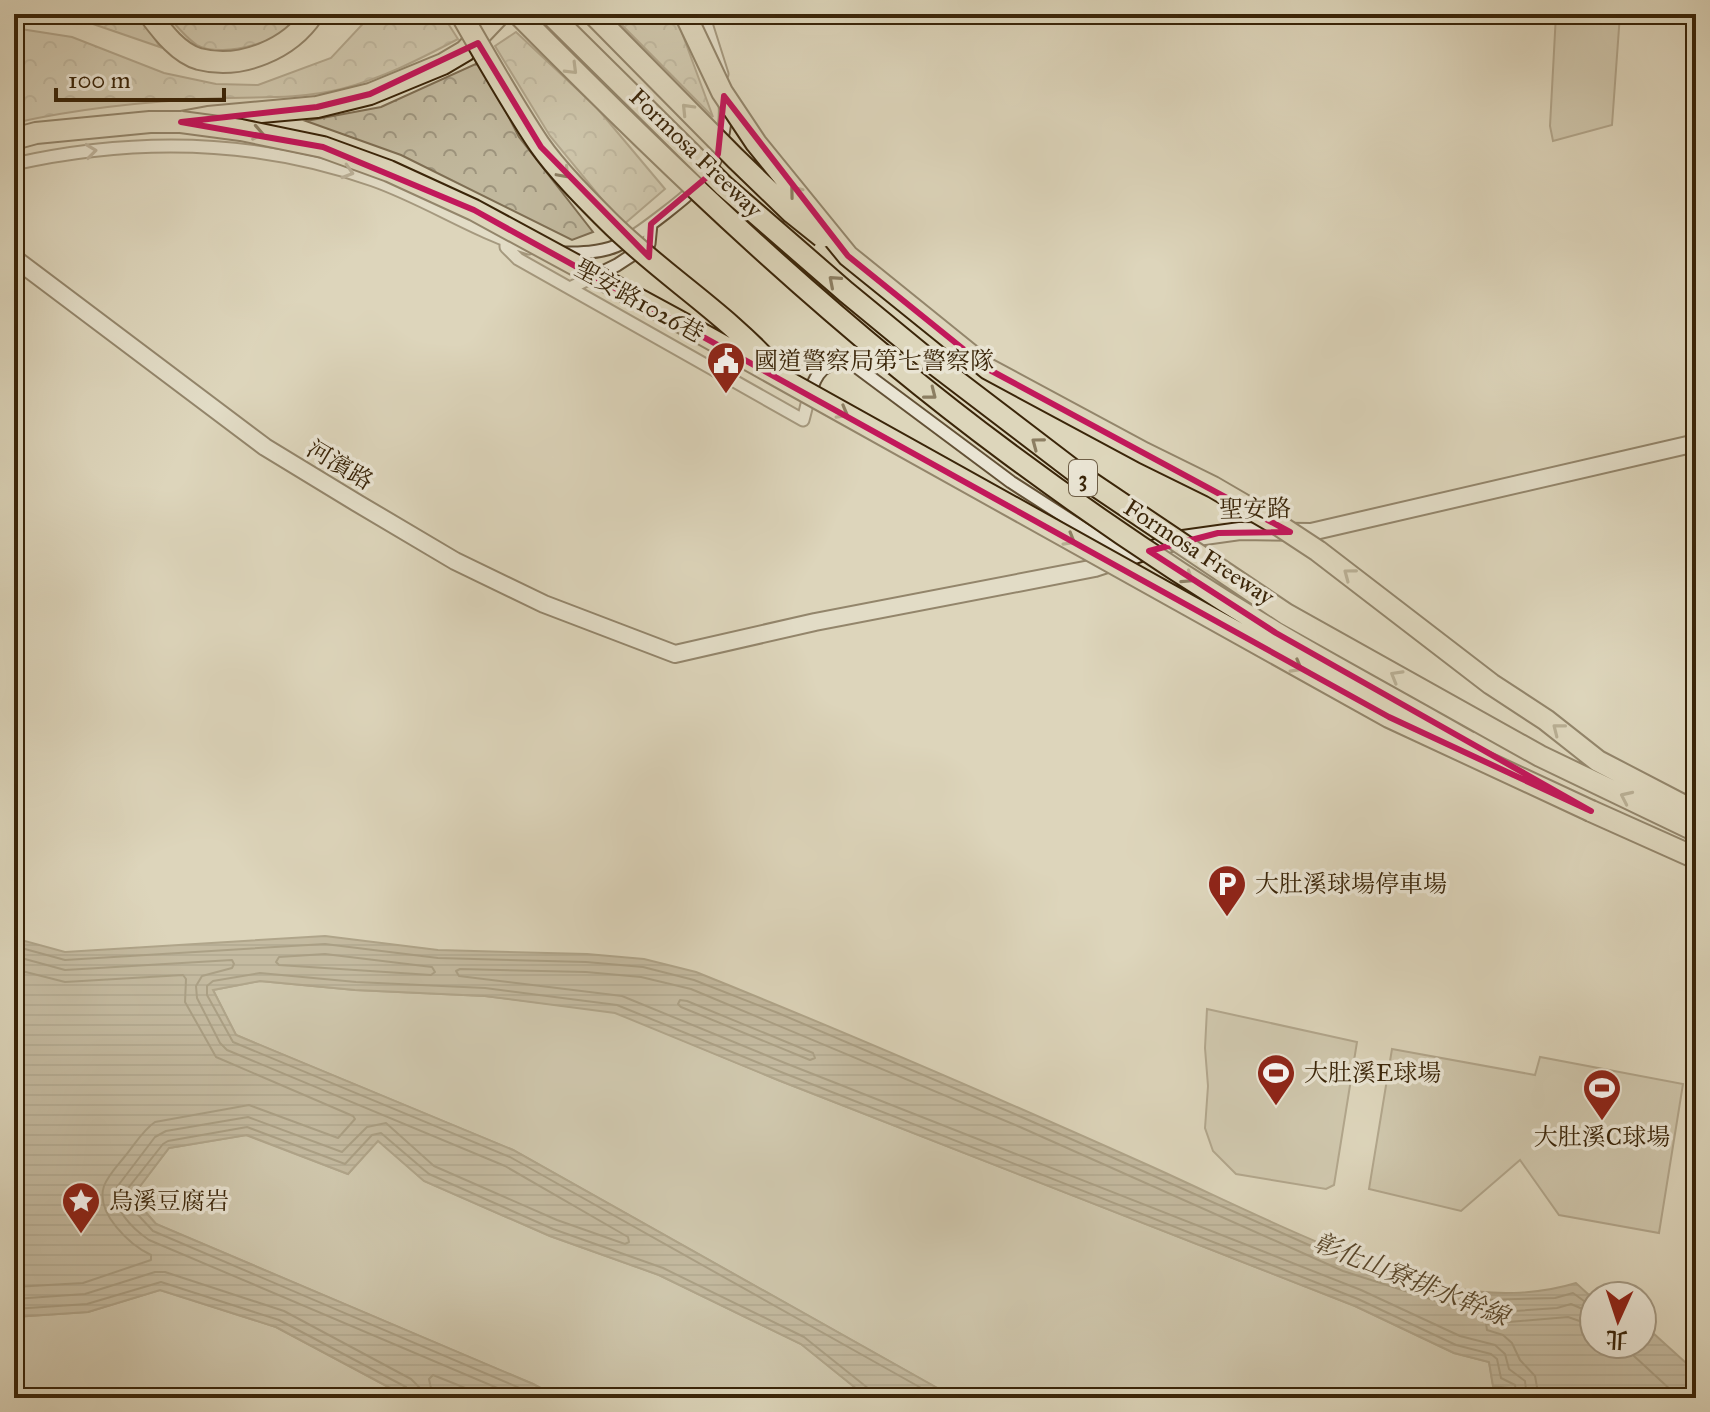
<svg xmlns="http://www.w3.org/2000/svg" width="1710" height="1412" font-family="'IM FELL Great Primer','Noto Serif TC',serif">
  <defs>
    <pattern id="forest-crowns" width="20" height="18" patternUnits="userSpaceOnUse" patternTransform="scale(2)"><rect width="20" height="18" fill="#c1b89d"/><path d="M2 6a3 3 0 1 1 6 0M12 15a3 3 0 1 1 6 0" fill="none" stroke="#9e957e"/></pattern>
    <pattern id="water-rules" width="6" height="5" patternUnits="userSpaceOnUse" patternTransform="scale(2)"><rect width="6" height="5" fill="#a69a7e"/><path d="M0 2.5h6" fill="none" stroke="#887d65"/></pattern>
  </defs>
  <rect width="100%" height="100%" fill="#ddd6bb"/>
  <filter id="stains"><feTurbulence type="fractalNoise" baseFrequency=".0025" numOctaves="4"/><feColorMatrix values="0 0 0 0 .2 0 0 0 0 .09 0 0 0 0 .02 0 0 0 .5 -.17"/></filter>
  <radialGradient id="worn" r=".72"><stop offset=".6" stop-color="#630" stop-opacity="0"/><stop offset="1" stop-color="#630" stop-opacity=".3"/></radialGradient>
  <!-- green -->
  <path fill="#c1b89d" stroke="#7e6e53" stroke-width="2" d="M1556,14H1620L1612,125L1553,141L1550,126Z
    M260,981L355,990L485,996L615,1012L778,1080L1355,1306L1454,1353L1489,1362L1493,1385L1509,1388V1398H955L513,1150L236,1035L213,990Z
    M1207,1009L1357,1042L1334,1185L1326,1189L1236,1174L1213,1151L1205,1128L1208,1086L1205,1048Z
    M1392,1049L1535,1075L1540,1057L1683,1084L1659,1233L1559,1215L1520,1160L1461,1211L1369,1189Z
    M246,1135L348,1174L378,1140L424,1181L550,1236L659,1275L801,1344L868,1398H559L533,1384L156,1224L132,1196L169,1148Z
    M160,1290L276,1327L409,1398H14V1317L88,1312Z"/>
  <!-- forest -->
  <path fill="url(#forest-crowns)" stroke="#7e6e53" stroke-width="2" d="M64,14H139L160,47Z
    M166,14H304C291,39 223,60 197,45C186,38 175,24 166,14Z
    M372,14H442L458,39C420,59 383,78 341,89C302,99 259,97 219,98C151,101 80,108 14,123V28L72,37L164,73L216,84L258,85L331,58Z
    M611,14H675L713,117Z
    M516,32L597,108L665,189L623,225L550,136L495,46Z
    M480,62L519,137L593,232L572,240L401,155L306,121L381,107Z"/>
  <!-- water -->
  <path fill="url(#water-rules)" stroke="#7b6b4f" stroke-width="2" d="M325,936L438,950L587,954L644,959L696,972C848,1033 998,1098 1148,1165C1246,1209 1345,1262 1451,1287C1491,1296 1537,1295 1576,1283L1588,1294L1596,1296L1594,1344H1642V1323L1696,1372V1398H1509L1508,1388L1493,1386L1489,1362L1454,1353L1355,1306L778,1080L615,1013L485,996L355,990L260,981L213,990L236,1035L513,1150L955,1398H868L801,1344L659,1275L550,1236L424,1181L378,1141L348,1174L247,1135L169,1148L132,1197L156,1224L533,1384L559,1398H409L276,1327L160,1290L88,1312L14,1317V938L65,952Z"/>
  <g fill="none" stroke-linecap="round" stroke-linejoin="round">
    <!-- shore -->
    <path stroke="#706044" stroke-width="2" d="M14,946L65,960L325,944L438,958L586,962L643,967L694,980L778,1013L1024,1118L1347,1262L1448,1294L1484,1300L1555,1298L1573,1293L1584,1301L1594,1304
      M325,954L432,967L435,972L431,975L279,965L276,962L279,957Z
      M14,956L65,970L232,960L234,964L232,968L202,976L196,986L197,998L220,1043L227,1050L505,1166L628,1237L629,1242L625,1244L557,1220L434,1166L386,1123L367,1127L342,1152L248,1117L166,1131L155,1137L117,1187C110,1207 133,1229 149,1240L521,1398
      M14,969L65,982L183,975L186,979L185,1002L216,1057L353,1116L355,1119L338,1138L249,1105L155,1122C143,1130 135,1144 126,1155C118,1165 108,1175 104,1186C95,1213 130,1245 151,1255V1260L83,1283L14,1287
      M680,1000L687,1001L813,1053L815,1058L810,1060L681,1007L678,1004Z
      M14,1299L85,1294L155,1272H165L284,1311L411,1379L419,1387L421,1398
      M14,1309L87,1304L161,1282L279,1320L406,1387L411,1398
      M1621,1344L1673,1392L1684,1398
      M433,1398L429,1379L433,1375L490,1398
      M543,1398L153,1231L126,1202L125,1192L163,1144L168,1141L247,1127L345,1164L372,1135L381,1133L429,1174L553,1229L663,1268L804,1337L869,1389L872,1398
      M939,1398L510,1157L233,1042L207,995V986L213,981L260,973L356,982L485,988L617,1005L781,1072L1358,1299L1456,1345L1491,1354L1497,1359L1501,1378L1515,1385L1517,1398
      M1527,1398L1525,1381L1509,1369L1505,1354L1495,1345L1460,1336L1361,1290L785,1063L622,996L459,976L456,971L460,969L586,972L641,977L691,989L1020,1127L1343,1271L1446,1304L1481,1310L1515,1311L1557,1308L1571,1304L1594,1314
      M1539,1398L1535,1376L1520,1360L1512,1343L1503,1335L1487,1330L1486,1324L1568,1317L1594,1326"/>
    <!-- street casing -->
    <g stroke="#635136" stroke-width="15">
      <path id="street" d="M703,14L722,74
        M14,164C135,137 256,139 373,180C427,199 475,232 529,248
        M506,241V247L518,259L803,420C811,392 812,359 850,362L1011,482L1129,558
        M562,253C580,253 599,253 616,246C634,239 699,189 708,174C720,155 727,125 725,103
        M570,288L617,265L649,244L651,224"/>
    </g>
    <!-- secondary casing -->
    <g stroke="#3a2509" stroke-width="20">
      <path id="secondary" d="M14,258L265,447L357,503L455,561L544,604L675,654L815,622L1095,568L1183,539L1240,531L1311,532L1696,443"/>
    </g>
    <!-- highway casing -->
    <g stroke="#3a2509" stroke-width="24">
      <path id="highway" d="M149,14C162,31 178,53 199,59C241,70 290,49 313,14
        M14,139L36,133L150,122H181L208,117L317,107L370,94L443,64L465,51L500,14
        M1591,811L1696,858"/>
    </g>
    <!-- street -->
    <use href="#street" stroke="#e9e4d3" stroke-width="11"/>
    <!-- secondary -->
    <use href="#secondary" stroke="#e9e4d3" stroke-width="16"/>
    <!-- highway -->
    <use href="#highway" stroke="#ddd6bb" stroke-width="20"/>
    <!-- highway-bridge casing -->
    <g stroke="#3a2509" stroke-width="24" stroke-linecap="butt">
      <path id="highway-bridge" d="M461,14C486,58 511,102 539,144C557,170 586,199 608,221C661,274 726,313 776,370
        M518,14C672,170 831,322 1008,453C1094,517 1183,577 1275,632C1339,670 1405,705 1469,742
        M550,14L724,186L846,292L925,357L1081,476L1286,614L1540,756L1696,831
        M593,14L735,158L792,213L822,237
        M685,14L722,92L756,143L848,256L988,369L1144,453L1213,487L1280,526L1318,551L1491,684L1546,720L1598,761L1696,812
        M181,122L241,130L323,147L389,171L474,210L677,320L1389,717L1591,811"/>
    </g>
    <!-- highway-bridge -->
    <use href="#highway-bridge" stroke="#ddd6bb" stroke-width="20"/>
  </g>
  <!-- one-way arrows -->
  <defs><path id="oneway-chevron" d="M-2-3.5L2.5 0L-2 3.5" fill="none" stroke-width="1.6" stroke-linecap="round" stroke-linejoin="round" transform="scale(2)"/></defs>
  <g stroke="#8c7e62">
    <use href="#oneway-chevron" transform="translate(572 69) rotate(45)"/>
    <use href="#oneway-chevron" transform="translate(687 109) rotate(-134)"/>
    <use href="#oneway-chevron" transform="translate(258 133) rotate(11)"/>
    <use href="#oneway-chevron" transform="translate(564 173) rotate(48)"/>
    <use href="#oneway-chevron" transform="translate(795 191) rotate(-129)"/>
    <use href="#oneway-chevron" transform="translate(834 281) rotate(-139)"/>
    <use href="#oneway-chevron" transform="translate(931 394) rotate(38)"/>
    <use href="#oneway-chevron" transform="translate(843 413) rotate(29)"/>
    <use href="#oneway-chevron" transform="translate(1037 443) rotate(-143)"/>
    <use href="#oneway-chevron" transform="translate(1070 540) rotate(30)"/>
    <use href="#oneway-chevron" transform="translate(1349 574) rotate(-143)"/>
    <use href="#oneway-chevron" transform="translate(1188 578) rotate(33)"/>
    <use href="#oneway-chevron" transform="translate(1297 667) rotate(29)"/>
    <use href="#oneway-chevron" transform="translate(1396 676) rotate(-150)"/>
    <use href="#oneway-chevron" transform="translate(1558 729) rotate(-142)"/>
    <use href="#oneway-chevron" transform="translate(1626 797) rotate(-155)"/>
  </g>
  <g stroke="#92846e">
    <use href="#oneway-chevron" transform="translate(91 151) rotate(-7)"/>
    <use href="#oneway-chevron" transform="translate(348 172) rotate(17)"/>
  </g>
  <!-- marked area -->
  <path d="M0 0H1710V1412H0ZM478,43L541,147L649,257L651,224L707,177L718,154L724,96L848,256L988,369L1290,532L1218,533L1149,551L1276,633L1591,811L1389,717L474,210L323,147L181,122L317,107L370,94Z" fill="#ddd6bb" fill-opacity=".55" fill-rule="evenodd"/>
  <path fill="none" stroke="#c2185b" stroke-width="6" stroke-linejoin="round" d="M478,43L541,147L649,257L651,224L707,177L718,154L724,96L848,256L988,369L1290,532L1218,533L1149,551L1276,633L1591,811L1389,717L474,210L323,147L181,122L317,107L370,94Z"/>
  <!-- icons -->
  <defs>
    <g id="civic-pin" transform="scale(2)"><path d="M0 17L-7.5 6A9.5 9.5 0 1 1 7.5 6Z" fill="#8f2418" stroke="#e9e4d3"/><path d="M-.6-6.5H3V-4.5H.6V-3L4-1V1h2V6H-6V1h2V-1L-.6-3ZM-1.2 2.5V6h2.4V2.5Z" fill="#fff"/></g>
    <g id="parking-pin" transform="scale(2)"><path d="M0 17L-7.5 6A9.5 9.5 0 1 1 7.5 6Z" fill="#8f2418" stroke="#e9e4d3"/><path d="M-3.5-5.5H1a3.5 3.5 0 0 1 0 7H-1V5.5H-3.5ZM-1-3.4V-.6H.8a1.4 1.4 0 0 0 0-2.8Z" fill="#fff"/></g>
    <g id="stadium-pin" transform="scale(2)"><path d="M0 17L-7.5 6A9.5 9.5 0 1 1 7.5 6Z" fill="#8f2418" stroke="#e9e4d3"/><path d="M0-5a6.5 5 0 1 0 0 10a6.5 5 0 1 0 0-10ZM-3.5-1.8h7v3.6h-7Z" fill="#fff"/></g>
    <g id="sight-pin" transform="scale(2)"><path d="M0 17L-7.5 6A9.5 9.5 0 1 1 7.5 6Z" fill="#8f2418" stroke="#e9e4d3"/><path d="M0-6L1.8-2.2L6-1.7L2.9 1.2L3.7 5.4L0 3.3L-3.7 5.4L-2.9 1.2L-6-1.7L-1.8-2.2Z" fill="#fff"/></g>
  </defs>
  <g fill-rule="evenodd">
    <use href="#civic-pin" x="726" y="361"/>
    <use href="#parking-pin" x="1227" y="884"/>
    <use href="#stadium-pin" x="1276" y="1073"/>
    <use href="#stadium-pin" x="1602" y="1088"/>
    <use href="#sight-pin" x="81" y="1201"/>
  </g>
  <g text-anchor="middle" dominant-baseline="central" stroke-width="7" stroke-linejoin="round" paint-order="stroke">
    <!-- shield labels -->
    <rect fill="#e9e4d3" stroke="#6e5e46" stroke-width="2" x="1069" y="460" width="28" height="36" rx="6"/>
    <g font-size="22" font-weight="bold" fill="#3a2509">
      <text x="1083" y="478">3</text>
    </g>
    <!-- street labels -->
    <g font-size="24" fill="#3a2509" stroke="#e9e4d3">
      <text transform="translate(696 153) rotate(44)">Formosa Freeway</text>
      <text transform="translate(639 301) rotate(29)">聖安路1026巷</text>
      <text transform="translate(340 465) rotate(31)">河濱路</text>
      <text transform="translate(1255 509) rotate(-1)">聖安路</text>
      <text transform="translate(1199 552) rotate(33)">Formosa Freeway</text>
    </g>
    <!-- poi labels -->
    <g font-size="24" fill="#3a2509" stroke="#e9e4d3" text-anchor="start">
      <text x="754" y="361">國道警察局第七警察隊</text>
      <text x="1255" y="884">大肚溪球場停車場</text>
      <text x="1304" y="1073">大肚溪E球場</text>
      <text x="1602" y="1137" text-anchor="middle">大肚溪C球場</text>
      <text x="109" y="1201">烏溪豆腐岩</text>
    </g>
    <!-- water labels -->
    <g font-size="26" font-style="italic" fill="#5a482c" stroke="#e9e4d3">
      <text transform="translate(1411 1279) rotate(22)">彰化山寮排水幹線</text>
    </g>
  </g>
  <!-- margin -->
  <rect width="1710" height="1412" fill="none" stroke="#ddd6bb" stroke-width="48"/>
  <rect x="16" y="16" width="1678" height="1380" fill="none" stroke="#3a2509" stroke-width="4"/>
  <rect x="24" y="24" width="1662" height="1364" fill="none" stroke="#3a2509" stroke-width="2"/>
  <!-- north arrow -->
  <g transform="translate(1618 1320) rotate(183)"><circle r="38" fill="#e9e4d3" stroke="#a39882" stroke-width="2"/>
  <path d="M0-6L14 30L0 20L-14 30Z" fill="#8f2418"/>
  <text y="-12" font-size="22" font-weight="bold" text-anchor="middle" fill="#3a2509">北</text>
  </g>
  <!-- scale -->
  <path d="M56 88v12h168v-12" fill="none" stroke="#3a2509" stroke-width="4"/>
  <text x="68" y="88" font-size="24" fill="#3a2509" stroke="#e9e4d3" stroke-width="6" paint-order="stroke">100 m</text>
  <rect width="100%" height="100%" filter="url(#stains)"/>
  <rect width="100%" height="100%" fill="url(#worn)"/>
</svg>
